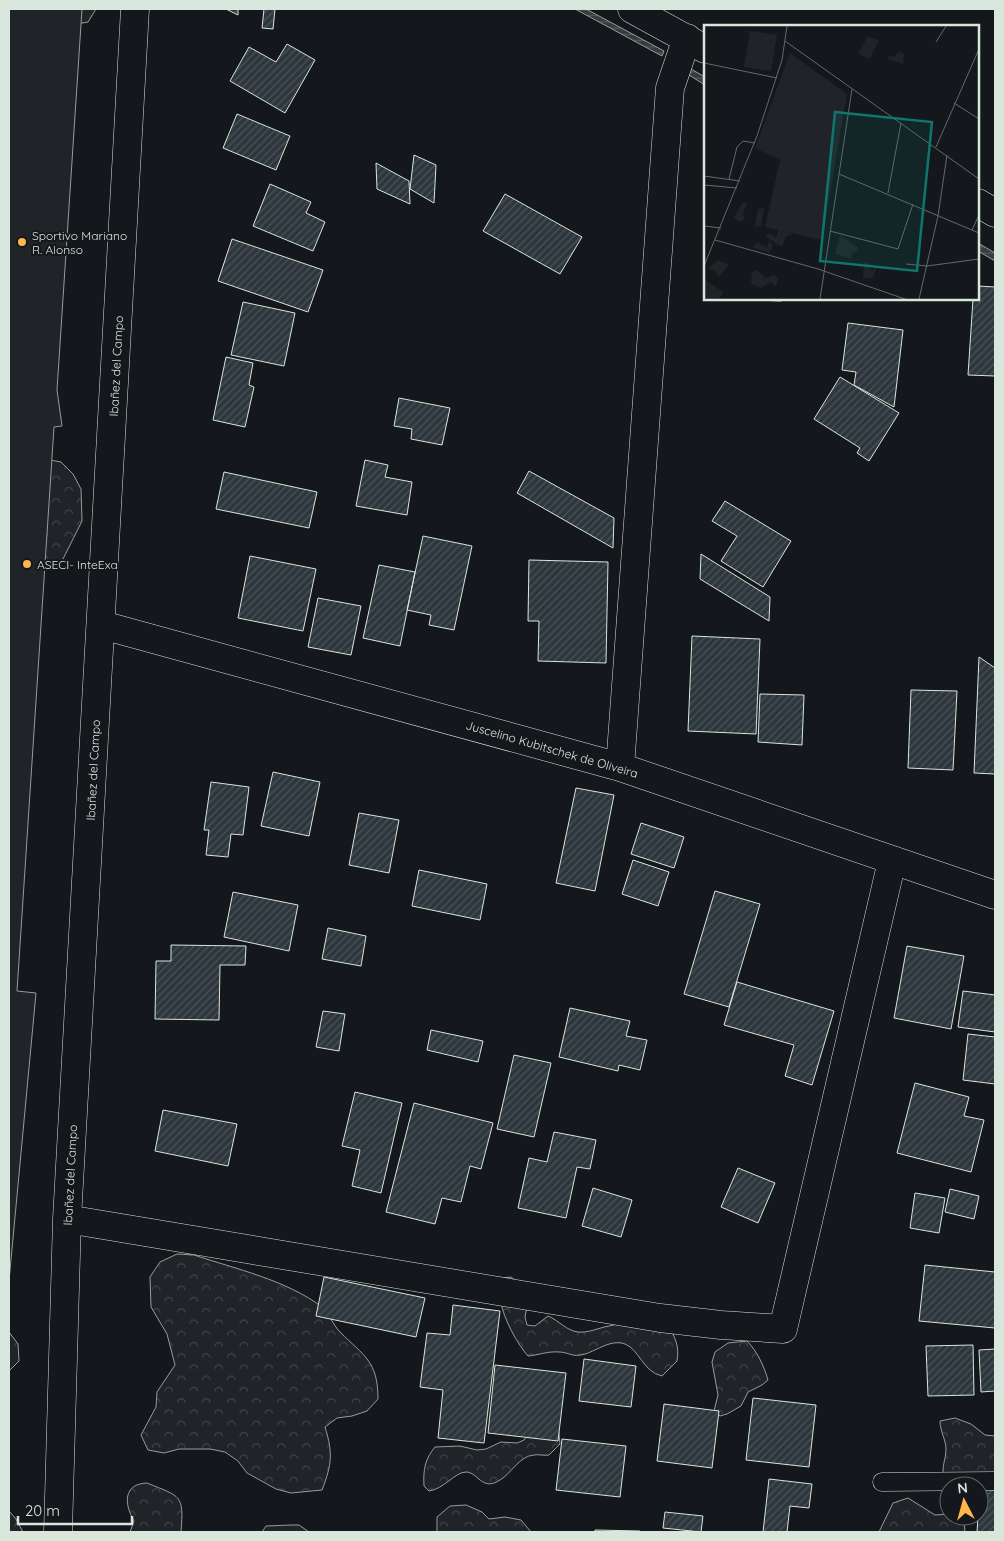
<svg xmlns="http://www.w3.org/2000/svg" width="1004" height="1541" font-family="Quicksand,sans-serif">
  <defs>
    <pattern id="forest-crowns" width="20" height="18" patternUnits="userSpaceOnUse" patternTransform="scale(1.25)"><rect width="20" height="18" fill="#202428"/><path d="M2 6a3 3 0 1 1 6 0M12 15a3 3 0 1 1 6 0" fill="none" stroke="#404447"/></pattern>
    <pattern id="water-rules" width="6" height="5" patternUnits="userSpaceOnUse" patternTransform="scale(1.25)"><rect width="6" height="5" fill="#363b3e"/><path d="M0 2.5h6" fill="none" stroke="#525759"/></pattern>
    <pattern id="building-hatch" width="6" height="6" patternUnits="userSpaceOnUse" patternTransform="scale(1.25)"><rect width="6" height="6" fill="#2c363c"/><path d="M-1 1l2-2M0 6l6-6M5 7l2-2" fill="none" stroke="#4a5358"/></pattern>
  </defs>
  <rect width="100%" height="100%" fill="#14181c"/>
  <!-- forest -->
  <path fill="url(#forest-crowns)" stroke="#939e99" d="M47,9H96L88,22L71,25Z
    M44,459L61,462L73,474L81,489L82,521L61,563L45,569L30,571L9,484Z
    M177,1254L194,1255C236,1269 286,1280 322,1307C329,1313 333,1325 340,1332C364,1356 378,1361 378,1399L367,1411L352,1416L337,1418L325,1427C333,1453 332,1464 322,1490L291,1493L276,1489L247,1473L238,1461L225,1452L210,1449H179L164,1453L148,1450L141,1435L156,1407L157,1392L175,1365L167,1334L151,1307L150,1277L160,1262Z
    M511,1277L524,1287L528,1301L525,1317L527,1325L535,1326L548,1316C558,1320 567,1331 578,1332C589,1333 598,1328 609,1326C624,1322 653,1319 667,1323C674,1336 680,1345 677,1361L662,1376C643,1372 639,1349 625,1344C611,1339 598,1350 585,1354C572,1358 569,1352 559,1352C548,1351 539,1355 528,1356C518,1345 503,1318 501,1302C501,1295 502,1286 502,1278Z
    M9,1332L18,1344L19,1361L9,1371Z
    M747,1341C757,1351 764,1366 768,1380L762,1385L748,1392L741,1406L727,1414L720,1416L714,1411L718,1395L712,1362L715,1352L728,1343Z
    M955,1418L971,1424L985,1435L995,1436V1479L944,1478C941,1466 946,1460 946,1449C946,1440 940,1431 940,1421Z
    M558,1424L560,1444L549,1455C544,1456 539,1454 534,1455C519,1456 511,1474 500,1480C482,1492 478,1472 466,1472C455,1472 444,1489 429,1491L424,1486C423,1470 425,1459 435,1447L460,1446L477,1450L486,1449L501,1442L517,1443L524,1440L535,1427Z
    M147,1483C181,1497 184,1494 181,1532H130L134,1521C124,1504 123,1484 147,1483Z
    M908,1498L935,1515L949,1514V1516H955L964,1520L965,1532H879L893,1503Z
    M466,1505L482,1512L489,1519L505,1517L521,1520L531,1532H437V1517L450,1506Z
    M9,1511L16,1519L23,1532H9Z
    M291,1525H299L309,1532H262L266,1526Z"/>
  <!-- pitch -->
  <path fill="#202428" stroke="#939e99" d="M9,9H82L57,390L62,426L54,427L17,991L36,993L9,1281Z"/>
  <!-- water -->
  <path fill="url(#water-rules)" stroke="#939e99" d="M575,9H586L664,51L662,56Z
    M691,69L705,77V85L689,75Z
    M978,243L995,253V261L978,251Z"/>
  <!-- building -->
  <path fill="url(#building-hatch)" stroke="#d8e6dc" d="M226,9H238V15Z
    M264,9H275L273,29L262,28Z
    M287,44L315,60L285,113L230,81L249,47L276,62Z
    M237,114L290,136L276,170L223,148Z
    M414,155L436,165L434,203L410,189Z
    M376,163L409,181L410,204L377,189Z
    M270,184L311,202L306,213L325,222L313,251L253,226Z
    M505,194L582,237L560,274L483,231Z
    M232,239L323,270L308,312L218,281Z
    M978,286L995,287V376L968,375L973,299H978Z
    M733,299H781V301Z
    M243,302L295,313L284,366L231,355Z
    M848,323L903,330L894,407L854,385L856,372L842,370Z
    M226,357L253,363L249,385L254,387L245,427L213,420Z
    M840,377L899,413L869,461L857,453L860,448L814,419Z
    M399,398L450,408L442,445L411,439L412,429L394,426Z
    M365,460L388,465L385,477L412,482L407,515L356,506Z
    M529,471L614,518L613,548L517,493Z
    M224,472L317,492L309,528L216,509Z
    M725,501L791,541L763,587L721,561L737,536L712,521Z
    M423,536L472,546L454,630L429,625L431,615L407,610Z
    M701,554L770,597L769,621L700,579Z
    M250,556L316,569L303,631L238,618Z
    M529,560L608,562L606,663L538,661L539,621H528Z
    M379,565L415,572L400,646L363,638Z
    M318,598L361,606L351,655L308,647Z
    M692,636L760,639L756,734L688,731Z
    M979,657L995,668V774L974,773Z
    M911,690L957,691L953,770L908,768Z
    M760,694L804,695L802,745L758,742Z
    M273,772L320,782L309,836L261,826Z
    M211,782L249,787L243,835L231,834L228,857L206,855L209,830H204Z
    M576,788L614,795L595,891L556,883Z
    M359,813L399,820L389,873L349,865Z
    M641,823L684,837L674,868L631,854Z
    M633,860L669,872L658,906L622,894Z
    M419,870L487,884L480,920L412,906Z
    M715,891L760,904L729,1007L684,994Z
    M233,892L298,905L289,951L224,937Z
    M328,928L366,936L361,966L322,959Z
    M171,945L246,946L245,965H220L219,1020L155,1019L156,961H171Z
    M907,946L964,956L951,1029L894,1018Z
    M737,982L834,1011L812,1085L785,1076L794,1045L724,1025Z
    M963,991L995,995V1032L958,1027Z
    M570,1008L630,1021L626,1036L647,1040L640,1070L619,1065L618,1071L559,1057Z
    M323,1011L345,1014L339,1051L316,1047Z
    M431,1030L483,1041L478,1062L427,1050Z
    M968,1034L995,1037V1084L963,1080Z
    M514,1055L551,1063L534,1137L497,1129Z
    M915,1083L969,1097L964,1116L984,1120L971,1172L897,1153Z
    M355,1092L402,1103L381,1193L352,1186L360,1150L342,1146Z
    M414,1103L493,1123L481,1169L470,1166L461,1202L442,1198L435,1224L386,1212Z
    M163,1110L237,1124L228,1166L155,1151Z
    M554,1132L596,1140L590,1169L577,1167L566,1218L518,1208L529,1158L547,1162Z
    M738,1168L775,1183L758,1223L721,1207Z
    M593,1188L632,1200L621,1237L582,1226Z
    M950,1189L979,1196L974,1219L945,1212Z
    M915,1193L945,1198L939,1233L910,1228Z
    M925,1265L995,1272V1328L919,1321Z
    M324,1277L425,1298L416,1337L316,1316Z
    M453,1305L500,1311L484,1443L438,1438L443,1390L420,1387L427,1333L450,1335Z
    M973,1345L974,1395L928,1396L926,1346Z
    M995,1349V1391L981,1392L979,1350Z
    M584,1359L636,1366L631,1407L579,1401Z
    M495,1365L566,1373L558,1441L488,1433Z
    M753,1398L816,1405L809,1467L746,1460Z
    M664,1404L719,1411L712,1468L657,1461Z
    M562,1439L626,1446L620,1497L556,1490Z
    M769,1479L812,1484L809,1508L790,1506L787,1532H763Z
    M980,1483L995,1484V1532H977Z
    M665,1512L703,1516L701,1532L663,1528Z
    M595,1530L640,1531V1532H595Z"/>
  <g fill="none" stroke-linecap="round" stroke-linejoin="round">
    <!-- lane casing -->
    <g stroke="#d8e6dc" stroke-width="19">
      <path id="lane" d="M882,1482L995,1481"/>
    </g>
    <!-- street casing -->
    <g stroke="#d8e6dc" stroke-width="29">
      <path id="street" d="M632,9L705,49
        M978,203L995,213
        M102,625L620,767L995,895
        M620,767L670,88L687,38
        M67,1219L660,1318L721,1325L783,1329L892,861
        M58,1532L67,1219L135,9"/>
    </g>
    <!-- lane -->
    <use href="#lane" stroke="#14181c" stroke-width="18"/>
    <!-- street -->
    <use href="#street" stroke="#14181c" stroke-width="28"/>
  </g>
  <!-- markers -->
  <g fill="#ffb74d" stroke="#14181c" stroke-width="2">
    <circle cx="22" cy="242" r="5"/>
    <circle cx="27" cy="564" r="5"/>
  </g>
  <g text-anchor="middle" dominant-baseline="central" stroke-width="4" stroke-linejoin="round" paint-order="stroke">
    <!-- poi labels -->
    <g font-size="12" fill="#d8e6dc" stroke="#14181c" text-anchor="start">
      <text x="32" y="235">Sportivo Mariano<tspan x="32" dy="14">R. Alonso</tspan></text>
      <text x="37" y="564">ASECI- InteExa</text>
    </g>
    <!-- street labels -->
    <g font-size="12" fill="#d8e6dc" stroke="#14181c">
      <text transform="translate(116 366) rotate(-87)">Ibañez del Campo</text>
      <text transform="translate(552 749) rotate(16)">Juscelino Kubitschek de Oliveira</text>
      <text transform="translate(93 770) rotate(-87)">Ibañez del Campo</text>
      <text transform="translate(70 1175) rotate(-87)">Ibañez del Campo</text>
    </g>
  </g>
  <!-- overview -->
  <g transform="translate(704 25)">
    <rect width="275" height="275" fill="#14181c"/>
    <path d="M194,26L200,29L199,39L183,34L185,31L191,32ZM39,177L43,179L39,188L41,194L36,197L30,192ZM60,183L57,201L51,202L54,184ZM75,205L78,206L77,212L79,206L89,209L82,211L78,222L62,212L65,208L72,212ZM136,210L153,222L154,226L148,228L147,234L131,229ZM65,216L69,221L65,228L49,222L53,217L63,223ZM14,235L25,240L15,252L10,245L3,244ZM160,237L166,239L167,246L173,241L169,253H159ZM53,245L62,253L70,250L74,254L72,262L67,257L57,263L47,259L48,247ZM0,254L19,267L16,272L19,274L0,273Z" fill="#202428"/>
    <path d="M46,6L73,10L67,46L40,42ZM164,11L175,16L165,34L154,28ZM86,28L143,69L118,215L61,202L76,135L51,123Z" fill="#202428"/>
    <path fill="none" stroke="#626a69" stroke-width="1" d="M81,16L275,154M232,17L242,1M0,38L73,53M250,78L275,94M232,122L275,24M135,149L275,208M0,151L36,156M25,154L33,122L39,116L51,118M0,160L33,163M184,168L197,98M0,201L17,203M268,205L275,190M126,206L194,224L209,179M11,215L114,244L201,274M202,239L223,241L275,234M0,241L53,111L78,35L83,1M116,274L148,64M215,274L234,191L243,130"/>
    <path fill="#0f766e" fill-opacity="0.15" stroke="#0f766e" stroke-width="2.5" d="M131,87L228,97L213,246L116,236Z"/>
    <rect width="275" height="275" fill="none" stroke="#d8e6dc" stroke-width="2.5"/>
  </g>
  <!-- border -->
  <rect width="1004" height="1541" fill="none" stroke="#d8e6dc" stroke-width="20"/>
  <!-- north arrow -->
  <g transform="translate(964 1501) rotate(354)"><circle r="24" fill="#14181c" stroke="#626a69"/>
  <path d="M0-4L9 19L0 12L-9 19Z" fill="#ffb74d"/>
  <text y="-8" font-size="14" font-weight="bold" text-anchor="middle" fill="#d8e6dc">N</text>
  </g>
  <!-- scale -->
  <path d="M18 1516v8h114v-8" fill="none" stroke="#d8e6dc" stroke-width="2.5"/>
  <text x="25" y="1516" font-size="15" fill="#d8e6dc" stroke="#14181c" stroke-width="4" paint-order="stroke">20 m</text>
</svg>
